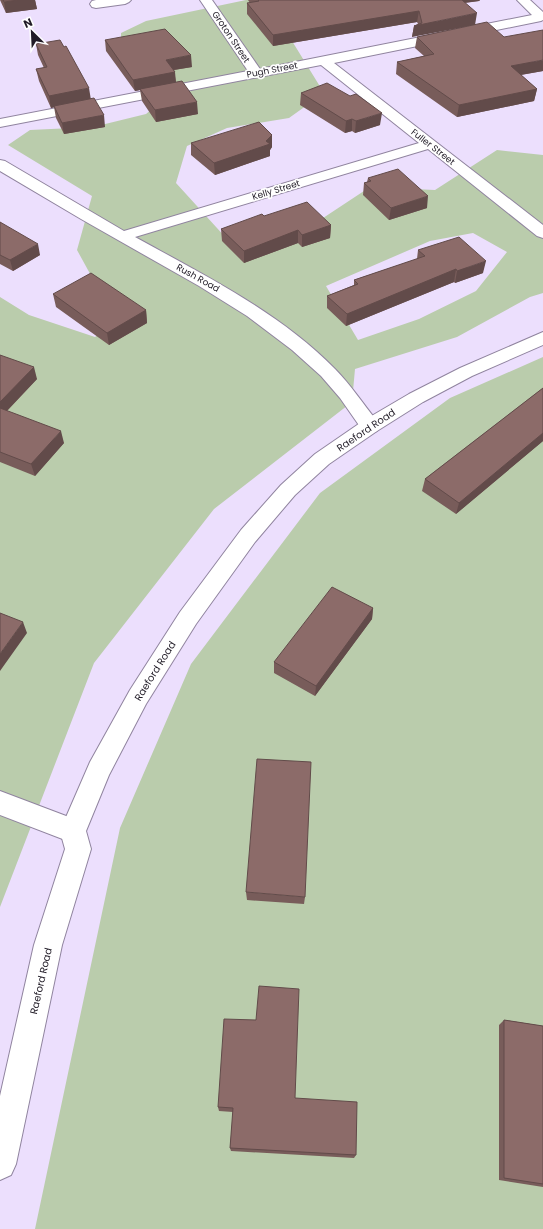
<svg xmlns="http://www.w3.org/2000/svg" width="543" height="1229" font-family="Poppins,sans-serif">
  <rect width="100%" height="100%" fill="#ecdffd"/>
  <!-- green -->
  <path fill="#baccac" fill-rule="evenodd" d="M246,0H327L292,41L324,93L289,118L227,128L187,146L176,183L237,250L314,224L370,187L435,190L497,150L543,155V293L530,297L457,337L355,369L352,402L214,509L94,663L0,907V297L29,315L95,337L129,312L94,281L77,250L92,196L8,145L30,130L93,127L146,114L160,102L121,49V33L146,21ZM473,233L507,252L476,291L419,319L358,340L326,286L430,241Z
    M543,357V1229H35L120,828L191,664L320,493L450,398Z"/>
  <g fill="none" stroke-linecap="round" stroke-linejoin="round">
    <!-- minor casing -->
    <g stroke="#90849f" stroke-width="2">
      <path id="minor" d="M96,0H131L129,2L125,4L96,8L92,7L90,4L92,1Z
        M200,0H212L260,69L532,15L517,0H530L543,12V20L541,21L334,63L543,225V238L537,236L428,149L135,237C204,275 279,312 335,369C351,385 363,404 377,421L379,426L377,431L370,433L363,431L340,398L321,376L292,350L247,316L199,286L81,219L0,171V160L5,161L124,231L419,143L321,65L0,127V119L248,71Z
        M0,791L82,822L86,831L82,840L73,843L0,815Z"/>
    </g>
    <!-- major casing -->
    <g stroke="#90849f" stroke-width="2">
      <path id="major" d="M543,332V345L472,376L423,402L377,431L329,464L295,495L255,542L196,624L146,704L109,775L86,831L91,849L62,945L16,1164L11,1175L0,1180V1096L34,945L65,849L60,831L90,762L130,690L180,612L241,530L281,485L315,454L363,421L409,394L460,368Z"/>
    </g>
    <!-- minor -->
    <use href="#minor" fill="#fff" fill-rule="evenodd"/>
    <!-- major -->
    <use href="#major" fill="#fff" fill-rule="evenodd"/>
  </g>
  <!-- wall -->
  <path fill="#785c5a" d="M0,0H35L37,9L6,13Z
    M248,0H480L479,1L465,3L412,37L414,26L418,24L417,22L273,46L247,14V3H250Z
    M417,37H504L543,71L521,75L537,89L534,101L457,117L396,74L397,62L424,56L415,48Z
    M105,40L192,67L174,70L176,83L198,114L156,122L142,101L140,90L135,91L106,51Z
    M36,44L91,99L105,127L64,134L56,118L54,107L51,108L39,81L36,69L44,68L38,55Z
    M301,93L380,125L355,133L352,131L345,133L300,105Z
    M272,135V147L270,150V156L215,175L191,155V143Z
    M368,178L427,208L389,220L363,195L364,183L367,182Z
    M264,216L331,225L330,238L302,247L298,243L244,263L222,241L221,229Z
    M0,222L40,255L13,271L0,264Z
    M418,250L483,273L455,283L454,282L346,326L327,308V296L354,285V280L417,259Z
    M53,294L146,310L147,323L109,345L56,307Z
    M0,355L37,379L7,411L64,443L35,476L0,462Z
    M543,388V441L456,514L422,491L425,479Z
    M373,608L372,619L315,696L274,673V662Z
    M246,892L305,897L304,904L247,900Z
    M504,1020L543,1026V1187L499,1180V1025Z
    M295,1098L356,1155L354,1158L231,1151L230,1148L233,1112L219,1111L218,1107Z"/>
  <!-- shaded-wall -->
  <path fill="#624b4a" d="M18,0H35L37,9L6,13L4,2Z
    M454,0H480L479,1L453,4Z
    M419,11L417,22L273,46V35Z
    M477,13L475,25L412,37L414,26Z
    M191,55L192,67L167,71L166,60Z
    M543,60V71L508,77L511,66Z
    M175,72L176,83L135,91L133,80Z
    M89,88L91,100L51,108L49,96Z
    M537,89L534,101L457,117L459,105Z
    M197,102L198,114L156,122L155,110Z
    M382,113L380,125L355,133L356,121Z
    M104,115L105,127L64,134L62,123Z
    M352,119V131L345,133L346,121Z
    M272,135V147L270,150V156L215,175L214,163L266,141Z
    M428,196L427,208L389,220L391,208Z
    M331,225L330,238L302,247V235Z
    M298,230V243L244,263V251Z
    M38,244L40,255L13,271L10,260Z
    M486,261L483,273L455,283L457,271Z
    M456,269L454,282L346,326L347,314Z
    M146,310L147,323L109,345L107,333Z
    M34,367L37,379L0,418V402Z
    M61,431L64,443L35,476L31,464Z
    M543,433V441L456,514L459,503Z
    M373,608L372,619L315,696L316,686Z
    M23,622L27,633L0,671V654Z"/>
  <!-- building -->
  <path fill="#8c6b69" stroke="#624b4a" d="M3,0H18L4,2Z
    M258,0H462L477,13L414,26L422,23L419,11L273,35L247,3L259,1Z
    M487,22L504,37L543,30V60L511,66L537,89L459,105L397,62L434,54L417,37Z
    M165,29L191,55L166,60L175,72L133,80L105,40Z
    M60,40L64,47L66,46L89,88L49,96L36,69L47,67L36,44Z
    M182,81L197,102L155,110L140,89Z
    M327,83L350,96L356,94L382,113L356,121L352,119L346,121L301,93Z
    M94,98L104,115L62,123L54,106Z
    M259,122L272,135L266,141L270,144L214,163L191,143Z
    M398,169L428,196L391,208L364,183L371,181L368,178Z
    M307,202L331,225L302,235L298,230L244,251L221,229L262,214L264,216Z
    M0,222L38,244L10,260L0,255Z
    M459,237L486,261L457,271L456,269L347,314L327,296L358,284L354,280L425,256L418,250Z
    M91,273L146,310L107,333L53,294Z
    M0,355L34,367L0,402Z
    M543,388V433L459,503L425,479Z
    M0,408L61,431L31,464L0,452Z
    M332,587L373,608L316,686L274,662Z
    M0,613L23,622L0,654Z
    M257,759L311,762L305,897L246,892Z
    M259,986L299,989L295,1098L357,1102L356,1155L230,1148L233,1108L218,1107L224,1019L256,1020Z
    M504,1020L543,1026V1184L504,1178Z"/>
  <g text-anchor="middle" dominant-baseline="central" stroke-width="3.5" stroke-linejoin="round" paint-order="stroke">
    <!-- far-street labels -->
    <g font-size="9" fill="#211c27" stroke="#fff">
      <text transform="translate(231 37) rotate(56)">Groton Street</text>
      <text transform="translate(272 70) rotate(-11)">Pugh Street</text>
      <text transform="translate(433 147) rotate(38)">Fuller Street</text>
      <text transform="translate(276 190) rotate(-17)">Kelly Street</text>
      <text transform="translate(198 278) rotate(29)">Rush Road</text>
    </g>
    <!-- street labels -->
    <g font-size="10" fill="#211c27" stroke="#fff">
      <text transform="translate(366 430) rotate(-34)">Raeford Road</text>
      <text transform="translate(155 671) rotate(-58)">Raeford Road</text>
      <text transform="translate(41 981) rotate(-77)">Raeford Road</text>
    </g>
  </g>
  <!-- north arrow -->
  <g transform="translate(32 32) rotate(336)" stroke="#ffffff" stroke-width="3" paint-order="stroke">
  <path d="M0-3L7 15L0 10L-7 15Z" fill="#211c27"/>
  <text y="-6" font-size="11" font-weight="bold" text-anchor="middle" fill="#211c27">N</text>
  </g>
</svg>
